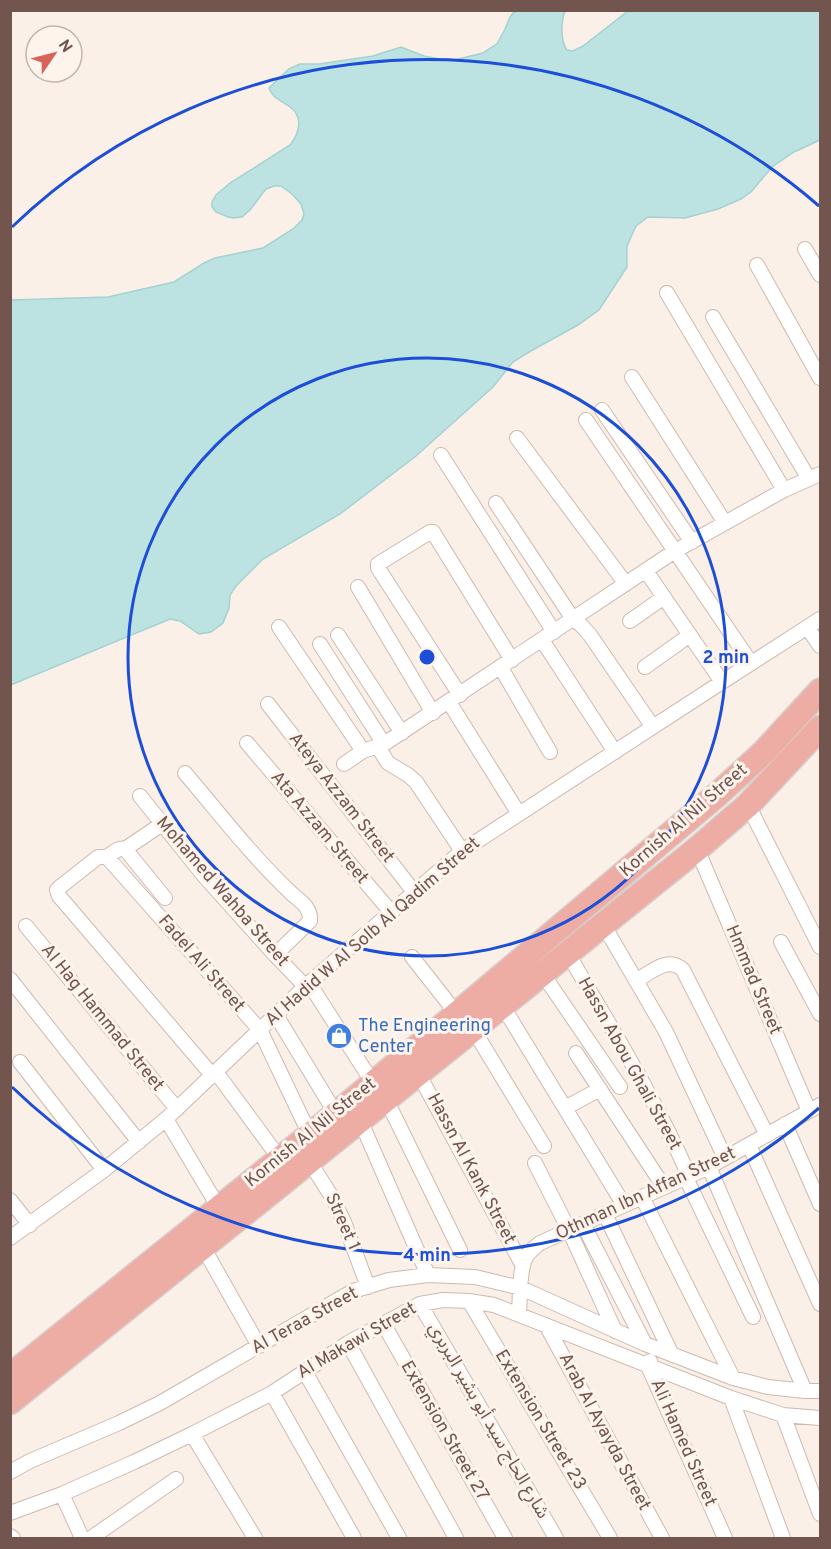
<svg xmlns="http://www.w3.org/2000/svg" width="831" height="1549" font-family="Overpass,'Noto Sans Arabic',sans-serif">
  <rect width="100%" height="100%" fill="#faf0e7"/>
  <!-- water -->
  <path fill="#bde2e2" stroke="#a4d2d2" stroke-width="1.5" d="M519,11H565C561,22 560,40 567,50L573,51L583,46L628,11H820V140L794,152L772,167L751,192L741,199L718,209L685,218L648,217L636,226L627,246V267L599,310L578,325L529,352L513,362L493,387L416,456L340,514L263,559L236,586L230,595L229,608L223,623L211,632L199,634L180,621L170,619L11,685V300L108,297L174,282L204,263L215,258L263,248L293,229L302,220L304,214L301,204L292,194L281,186H274L266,189L250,210L242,217L233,218L228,217L216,212L212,207V202L216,195L230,183L290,145C299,134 304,117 290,107C281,100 273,99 269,88L289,69L300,64H319L373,56L401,47L424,56L450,61L483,53L497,44L505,29L510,17L514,12Z"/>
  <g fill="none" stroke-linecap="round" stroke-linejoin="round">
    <!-- street casing -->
    <g stroke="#cdb9b1" stroke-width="16">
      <path id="street" d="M805,249L820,275
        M757,265L820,378
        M667,293L784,490
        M713,317L809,479
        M632,377L725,523
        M602,410L692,542
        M586,420L751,663
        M517,438L626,584
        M441,455L554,632
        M496,503L573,619L581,625L590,635L653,727
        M646,571L722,682
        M358,587L433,713
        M630,621L664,597
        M279,627L363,751
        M807,627L820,646
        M338,635L402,733
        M542,640L615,752
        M320,644L384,744
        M645,667L690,635
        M501,668L550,752
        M460,695L378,568V564L430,532H433L512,660
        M449,702L519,814
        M268,704L414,892
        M247,743L391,912
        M378,747L388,763L408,775L416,782L462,851
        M344,764L363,751L384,744L675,551L784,490L820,474
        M185,773C219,813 252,856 290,892C299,901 311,906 310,921L275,955
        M140,796L205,877L275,955L305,986
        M748,805L820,947
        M125,849L162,824
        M697,849L809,1111
        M107,857C113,853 118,847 125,849L165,898
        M603,924L666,1032L725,1158
        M26,926L177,1109
        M781,942L820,1014
        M567,952C610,1026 655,1098 689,1176
        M412,957L457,1014
        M542,973L620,1087
        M10,979L139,1142
        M636,981C650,973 668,955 683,970L767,1135
        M309,983L373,1083
        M502,1005L624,1205
        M276,1015L336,1114
        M473,1029L544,1146
        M576,1053L664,1187
        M20,1062L104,1170
        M216,1072L280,1159
        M418,1073L523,1266
        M212,1075L59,896L57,890L60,887L98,857H107L260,1030L310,1135
        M386,1099L460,1250
        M565,1108L600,1089
        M166,1119L219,1208
        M360,1120L428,1275
        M785,1124L820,1204
        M749,1145L820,1304
        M309,1161L332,1197L344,1222L368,1287
        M535,1163L569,1230L615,1331
        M709,1167L805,1391
        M686,1178L753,1317
        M642,1197L733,1378
        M10,1200L30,1225
        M605,1214L672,1355
        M583,1224L645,1344
        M10,1238L104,1170L166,1119L309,983L462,851L722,682L820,619
        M203,1247L259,1346
        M469,1301L610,1538
        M420,1304L556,1538
        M519,1315C520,1300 519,1269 526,1257C530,1251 535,1247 540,1243L709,1167L820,1105
        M383,1323L505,1538
        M546,1325L662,1538
        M348,1343L456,1538
        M650,1361L648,1366L725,1538
        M304,1370L399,1538
        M272,1393L354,1538
        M731,1398L783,1538
        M783,1415L820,1514
        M192,1434L255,1538
        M10,1472L30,1461L119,1423L160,1403L353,1291L389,1280L428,1275L475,1277L521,1288L645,1344L733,1378L768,1387L805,1391H820
        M62,1494L82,1538
        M10,1513L62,1494L134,1462L192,1434L272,1393L348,1343L420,1304L443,1300L469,1301L494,1305L731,1398L783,1415L820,1418
        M10,1536L13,1538
        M91,1538L176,1479"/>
    </g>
    <!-- highway casing -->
    <g stroke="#d7cfcd" stroke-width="27">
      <path id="highway" d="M10,1376L336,1114L445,1024L718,794L764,752L820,691
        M10,1402L697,849L748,805L820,728"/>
    </g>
    <!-- street -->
    <use href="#street" stroke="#fff" stroke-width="14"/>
    <!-- highway -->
    <use href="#highway" stroke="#eeada4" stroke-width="24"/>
  </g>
  <!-- distance rings -->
  <g fill="none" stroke="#1d4ed8" stroke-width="3">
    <circle cx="427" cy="657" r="299"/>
    <path d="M819 1108A598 598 0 0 1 12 1087M12 227A598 598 0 0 1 819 206"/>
  </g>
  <!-- icons -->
  <defs>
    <g id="shop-disc" transform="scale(1.35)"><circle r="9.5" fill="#3f7fe0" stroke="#fdf4ed"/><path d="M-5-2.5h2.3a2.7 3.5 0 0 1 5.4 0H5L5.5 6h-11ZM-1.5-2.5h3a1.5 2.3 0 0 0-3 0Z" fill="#fff"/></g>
  </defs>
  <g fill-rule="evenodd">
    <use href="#shop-disc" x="339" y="1036"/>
  </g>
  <g text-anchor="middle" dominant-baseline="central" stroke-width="6" stroke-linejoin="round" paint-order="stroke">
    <!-- street labels -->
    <g font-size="18" fill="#71554e" stroke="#fdf4ed">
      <text transform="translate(341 798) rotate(52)">Ateya Azzam Street</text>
      <text transform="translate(684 821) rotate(-41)">Kornish Al Nil Street</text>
      <text transform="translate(319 828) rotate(50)">Ata Azzam Street</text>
      <text transform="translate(222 892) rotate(49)">Mohamed Wahba Street</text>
      <text transform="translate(373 932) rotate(-41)">Al Hadid W Al Solb Al Qadim Street</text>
      <text transform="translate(201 964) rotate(49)">Fadel Ali Street</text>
      <text transform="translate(753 980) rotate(67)">Hmmad Street</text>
      <text transform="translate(102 1018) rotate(51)">Al Hag Hammad Street</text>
      <text transform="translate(629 1064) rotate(61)">Hassn Abou Ghali Street</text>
      <text transform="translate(311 1133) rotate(-39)">Kornish Al Nil Street</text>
      <text transform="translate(471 1169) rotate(62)">Hassn Al Kank Street</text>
      <text transform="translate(646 1194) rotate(-25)">Othman Ibn Affan Street</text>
      <text transform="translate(342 1222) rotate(66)">Street 1</text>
      <text transform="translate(305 1321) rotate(-29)">Al Teraa Street</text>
      <text transform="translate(357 1341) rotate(-30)">Al Makawi Street</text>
      <text transform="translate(540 1420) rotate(59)">Extension Street 23</text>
      <text transform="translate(488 1421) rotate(60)">شارع الحاج سيد أبو بشير البربري</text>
      <text transform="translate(444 1431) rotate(60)">Extension Street 27</text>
      <text transform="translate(604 1432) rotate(62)">Arab Al Ayayda Street</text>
      <text transform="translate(683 1443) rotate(66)">Ali Hamed Street</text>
    </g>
    <!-- shop labels -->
    <g font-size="18" fill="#366cbe" stroke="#fdf4ed" text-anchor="start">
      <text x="358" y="1026">The Engineering<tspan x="358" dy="21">Center</tspan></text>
    </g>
  </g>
  <circle cx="427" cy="657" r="9" fill="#1d4ed8" stroke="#fdf4ed" stroke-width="3"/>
  <g font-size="18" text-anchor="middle" font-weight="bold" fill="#1d4ed8" stroke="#fdf4ed" stroke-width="6" stroke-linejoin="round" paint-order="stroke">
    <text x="726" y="663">2 min</text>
    <text x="427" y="1261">4 min</text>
  </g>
  <!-- border -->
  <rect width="831" height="1549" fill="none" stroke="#71554e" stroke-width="24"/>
  <!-- north arrow -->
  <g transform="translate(54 54) rotate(55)"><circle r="28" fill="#fdf4ed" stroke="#c5b4ad" stroke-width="1.5"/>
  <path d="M0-4.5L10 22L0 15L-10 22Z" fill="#d86358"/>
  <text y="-9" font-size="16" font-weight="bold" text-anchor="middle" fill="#71554e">N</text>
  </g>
</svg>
